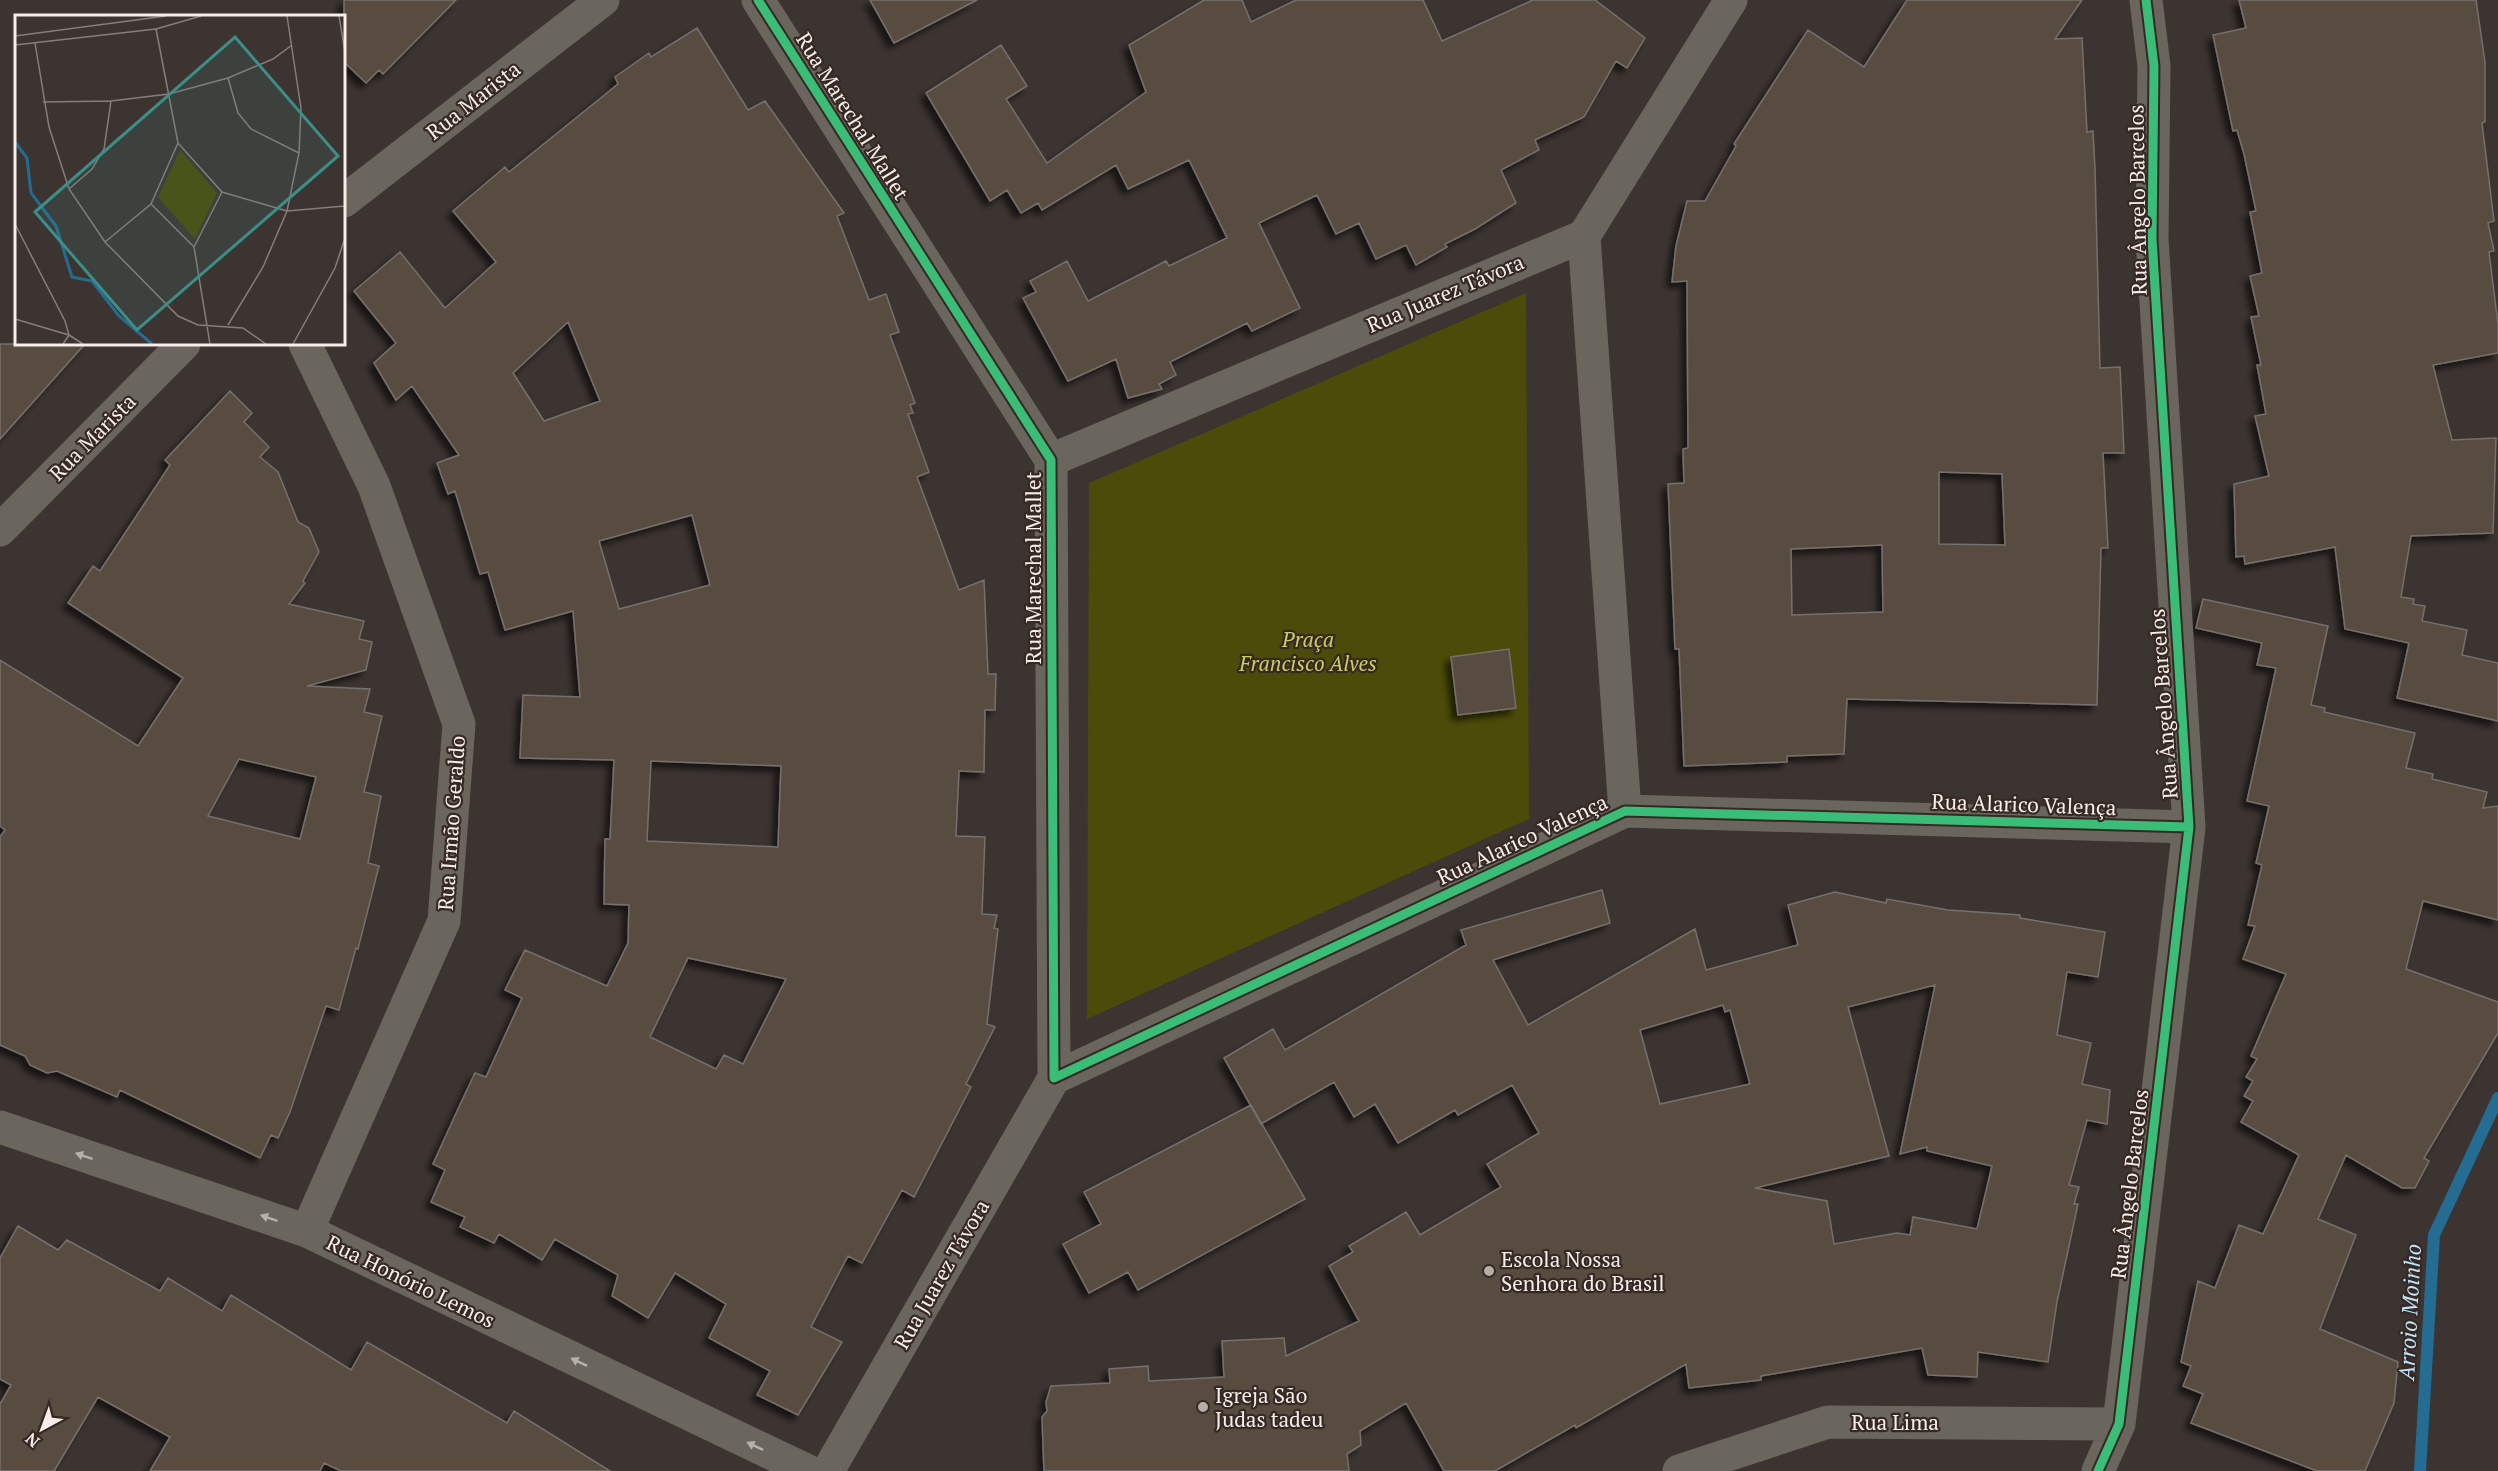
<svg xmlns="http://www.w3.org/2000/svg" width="2498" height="1471" font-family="'PT Serif',serif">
  <defs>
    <filter id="shadow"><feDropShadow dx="-5.5" dy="5.5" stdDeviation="3" flood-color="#0009"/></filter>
  </defs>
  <rect width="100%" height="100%" fill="#3c3431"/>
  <!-- green -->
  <path fill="#4c4b09" d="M1526,293L1529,819L1087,1019L1089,483Z"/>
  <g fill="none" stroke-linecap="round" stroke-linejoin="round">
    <!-- stream -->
    <path stroke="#256c93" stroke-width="12" d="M2420,1471L2434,1235L2498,1098"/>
  </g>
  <!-- building -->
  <path fill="#594c3f" stroke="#76706d" stroke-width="1.5" fill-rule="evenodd" filter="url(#shadow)" d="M344,0H456L383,74L379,70L366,83L344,62Z
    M870,0H977L894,43Z
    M1204,0H1242L1251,22L1296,0H1423L1442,41L1533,0H1595L1645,38L1627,68L1616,61L1584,117L1535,140L1539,150L1501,170L1516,203L1475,229L1445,244L1447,247L1416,265L1406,245L1376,259L1359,223L1336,234L1317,195L1259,223L1300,308L1252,331L1247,323L1170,362L1176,375L1159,384L1162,389L1128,398L1116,359L1068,381L1023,298L1036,292L1030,281L1067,261L1088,301L1166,261L1169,266L1227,238L1189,160L1128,189L1116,165L1042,210L1038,203L1021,213L1007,190L990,201L926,93L1001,45L1027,86L1006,99L1047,163L1146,92L1129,45Z
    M1907,0H2082L2055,39L2082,38L2087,132L2093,131L2095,168L2100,368L2120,367L2124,453H2103L2108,548H2101L2097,705L1847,699L1844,754L1787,756V762L1684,766L1679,649H1675L1668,484L1684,483L1683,449L1688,448L1687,281L1672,282L1676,246L1687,201H1705L1736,146L1734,144L1808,30L1864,67ZM1939,472L2002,474L2005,545L1939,544ZM1882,545L1883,612L1792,615L1791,549Z
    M2239,0H2476L2485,62V122L2482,123L2494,221L2488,223L2494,251L2489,252L2498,324V353L2433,365L2452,440L2496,438L2493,533L2411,536L2401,597L2414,599L2413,604L2425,606L2422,621L2467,630L2462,655L2498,663V721L2397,698L2409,643L2345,629L2335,547L2245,564L2244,556L2236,557L2234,484L2269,476L2255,416L2266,414L2257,365H2261L2251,317L2259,316L2250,276L2262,273L2250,212L2256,211L2244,154L2237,130L2233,131L2213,35L2246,28Z
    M697,28L748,110L765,101L844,213L837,216L869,300L886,294L899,332L890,335L915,403L910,405L913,413L908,414L929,472L917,477L959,590L984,580L988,674H996L995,710H985L984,772L959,771L956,836L985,837L982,914L997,915L994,928L998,929L987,1024L995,1027L966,1084L971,1087L914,1197L902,1190L862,1263L848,1256L811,1327L842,1342L798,1415L757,1395L770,1371L709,1338L726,1304L675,1273L648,1318L612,1296L618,1275L555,1239L542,1260L499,1234L494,1243L460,1227L465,1217L431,1202L445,1170L433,1164L458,1109L475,1073L486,1077L522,998L505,990L525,950L607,986L628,943L629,905L604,904L605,839H610L614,760L520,758L523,695L580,697L573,611L505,630L488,572L480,574L455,491L448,494L437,463L459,455L412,386L396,400L374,363L396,343L354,291L400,252L445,308L496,262L453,211L505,167L509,172L618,84L615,77L649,53L651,57ZM568,322L600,401L544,421L513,373ZM692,515L710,585L619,609L599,541ZM651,761L781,766L778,847L647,841ZM688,958L786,979L743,1064L724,1055L716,1069L650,1037Z
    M0,344H85L0,439Z
    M230,391L252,413L244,422L269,447L260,457L278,472L298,522L309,528L319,552L303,581L305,583L289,604L364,621L359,639L372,642L366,670L307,686L370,689L364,712L382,716L364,792L381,796L368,863L379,866L358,949L356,948L339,1010L326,1006L290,1112L278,1138L271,1135L260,1158L120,1090L117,1097L57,1071L47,1073L30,1065L25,1056L0,1045V837L5,830L0,826V660L138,746L183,678L68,603L93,566L100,571L170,465L165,460ZM239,759L316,777L300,839L208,816Z
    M2203,599L2328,626L2311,705L2325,708L2324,712L2415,733L2406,768L2433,774L2432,779L2487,792L2483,808L2498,806V920L2423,901L2406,969L2498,1002V1033L2424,1158L2429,1161L2415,1188H2402L2346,1155L2318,1219L2356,1235L2320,1329L2398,1362L2394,1403L2365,1471H2317L2191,1423L2203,1394L2183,1386L2191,1366L2181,1362L2198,1281L2215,1288L2239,1225L2263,1234L2299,1155L2241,1122L2253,1101L2244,1096L2253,1081L2246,1077L2257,1059L2251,1056L2286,974L2243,959L2255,926L2248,925L2262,865L2256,863L2269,806L2247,801L2276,668L2257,665L2262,643L2196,628Z
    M1509,649L1516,708L1458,715L1451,657Z
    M1602,890L1610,923L1493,960L1528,1025L1695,929L1706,970L1798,945L1788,905L1835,892L1886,903L1887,899L1948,910L2020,915V918L2105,932L2098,977L2067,972L2057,1035L2091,1043L2082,1084L2110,1090L2107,1124L2087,1120L2069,1185L2079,1187L2074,1204H2078L2057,1302L2048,1362L1978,1352L1977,1377L1928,1375L1922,1348L1761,1376V1380L1689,1388L1686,1364L1576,1428L1575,1425L1495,1471H1444L1406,1403L1360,1431L1361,1445L1347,1454L1349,1471H1044L1042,1417L1047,1411L1046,1402L1051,1386L1110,1383L1109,1369L1148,1366L1149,1381L1224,1377L1222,1341L1284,1338L1286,1356L1359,1321L1329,1266L1353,1252L1349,1246L1406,1212L1420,1235L1501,1187L1487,1164L1539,1133L1512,1085L1458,1115L1455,1110L1398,1143L1375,1104L1354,1117L1334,1082L1261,1124L1224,1058L1273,1029L1285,1050L1466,945L1461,930ZM1935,985L1900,1154L1927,1147V1151L1992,1166L1977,1229L1913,1217L1910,1235L1897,1233L1834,1244L1827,1201L1755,1188L1889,1156L1848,1007ZM1723,1005L1725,1012L1730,1010L1750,1084L1660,1104L1640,1030Z
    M1251,1105L1305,1199L1138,1290L1128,1272L1089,1293L1063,1244L1101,1224L1084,1192Z
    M18,1226L58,1250L67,1240L160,1291L168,1278L222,1311L231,1295L351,1370L367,1342L507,1423L514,1411L610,1471H341L324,1463L320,1471H150L170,1437L98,1397L54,1471H0V1404L11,1385L0,1379V1258Z"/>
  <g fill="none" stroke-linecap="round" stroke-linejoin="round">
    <!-- minor -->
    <path stroke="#6b665d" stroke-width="33" d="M758,0L1051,460L1054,1078
      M344,201L603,0
      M1584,236L1625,811
      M305,344L374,486L459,724L444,921L307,1231
      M1051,460L1584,236L1731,0
      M0,530L184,344
      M1054,1078L1625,811L2189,827
      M0,1127L307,1231L808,1471
      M828,1471L1054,1078
      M1679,1471L1828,1422L2119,1424
      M2098,1471L2119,1424L2189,827L2152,239L2154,66L2146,0"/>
    <!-- cycleway casing -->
    <g stroke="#362923" stroke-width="13">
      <path id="cycleway" d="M758,0L1051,460L1054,1078L1625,811L2189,827
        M2098,1471L2119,1424L2189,827L2152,239L2154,66L2146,0"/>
    </g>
    <!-- cycleway -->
    <use href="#cycleway" stroke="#3abd76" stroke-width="9"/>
  </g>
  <!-- one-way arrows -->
  <defs><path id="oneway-solid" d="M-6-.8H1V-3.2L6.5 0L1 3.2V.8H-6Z" transform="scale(1.5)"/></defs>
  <g fill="#b8b1ab">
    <use href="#oneway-solid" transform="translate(84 1156) rotate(-161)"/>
    <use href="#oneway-solid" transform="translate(269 1218) rotate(-161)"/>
    <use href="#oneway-solid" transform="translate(579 1362) rotate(-154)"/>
    <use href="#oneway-solid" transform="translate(755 1446) rotate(-154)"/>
  </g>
  <!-- markers -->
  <g fill="#b6ada9" stroke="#362923" stroke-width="2">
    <circle cx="1489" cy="1271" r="6"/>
    <circle cx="1203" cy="1407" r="6"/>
  </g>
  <g text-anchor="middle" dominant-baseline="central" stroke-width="4.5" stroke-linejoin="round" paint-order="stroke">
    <!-- street labels -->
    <g font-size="21" fill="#f7eeea" stroke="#362923">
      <text transform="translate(473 100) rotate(-38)">Rua Marista</text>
      <text transform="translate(853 116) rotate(58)">Rua Marechal Mallet</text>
      <text transform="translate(2137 200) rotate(-91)">Rua Ângelo Barcelos</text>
      <text transform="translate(1445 293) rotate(-23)">Rua Juarez Távora</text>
      <text transform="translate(92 437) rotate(-45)">Rua Marista</text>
      <text transform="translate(1033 568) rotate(-90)">Rua Marechal Mallet</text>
      <text transform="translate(2163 704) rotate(-94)">Rua Ângelo Barcelos</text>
      <text transform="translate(2024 804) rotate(2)">Rua Alarico Valença</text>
      <text transform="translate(451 823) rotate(-86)">Rua Irmão Geraldo</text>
      <text transform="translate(1522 839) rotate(-25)">Rua Alarico Valença</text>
      <text transform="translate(2129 1184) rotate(-83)">Rua Ângelo Barcelos</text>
      <text transform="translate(941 1274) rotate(-60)">Rua Juarez Távora</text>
      <text transform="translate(411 1281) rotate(26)">Rua Honório Lemos</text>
      <text x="1895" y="1422">Rua Lima</text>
    </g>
    <!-- park labels -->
    <g font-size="21" font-style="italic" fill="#cacd62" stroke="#362923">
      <text x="1308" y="639">Praça<tspan x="1308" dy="24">Francisco Alves</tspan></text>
    </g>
    <!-- poi labels -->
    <g font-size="21" fill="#f7eeea" stroke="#362923" text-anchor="start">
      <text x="1501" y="1259">Escola Nossa<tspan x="1501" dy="24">Senhora do Brasil</tspan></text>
      <text x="1215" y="1395">Igreja São<tspan x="1215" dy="24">Judas tadeu</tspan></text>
    </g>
    <!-- water labels -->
    <g font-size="22" font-style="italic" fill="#bfe4fd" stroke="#362923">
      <text transform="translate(2409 1312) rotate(-87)">Arroio Moinho</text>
    </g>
  </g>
  <!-- overview -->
  <g transform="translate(15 15)">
    <rect width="330" height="330" fill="#3c3431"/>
    <path d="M165,135L202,178L180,224L143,182Z" fill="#4c4b09"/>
    <path fill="none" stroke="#256c93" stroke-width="3" d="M0,127L12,143L16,178L41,211L57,262L77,266L104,301L137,329"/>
    <path fill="none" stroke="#877e7b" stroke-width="1.5" d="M324,1L330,37M141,14L163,128M0,21L151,1M20,28L34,112L54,174L90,227L163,301L183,310L228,313L251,329M0,30L141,14L186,1M213,63L223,98L236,114L284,138M28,87L96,86L154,79L213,63L258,44L277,30M163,128L207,177L272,196L330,191M54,174L77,154L89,134L96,86M136,189L179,232M0,209L50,306L54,320L48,329M90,227L136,189L163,128M0,304L54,320L68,329M213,310L248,252L272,196L284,138L286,93L272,1M195,329L179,232L207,177M278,329L320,253L330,223"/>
    <path fill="#3d8e87" fill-opacity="0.15" stroke="#3d8e87" stroke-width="3" d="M220,22L323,141L122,315L20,197Z"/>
    <rect width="330" height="330" fill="none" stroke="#f7eeea" stroke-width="3"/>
  </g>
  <!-- north arrow -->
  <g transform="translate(42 1429) rotate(221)" stroke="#362923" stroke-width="4.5" paint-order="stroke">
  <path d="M0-4.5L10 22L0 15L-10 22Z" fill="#f7eeea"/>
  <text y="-9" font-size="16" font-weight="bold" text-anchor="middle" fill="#f7eeea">N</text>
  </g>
</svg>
